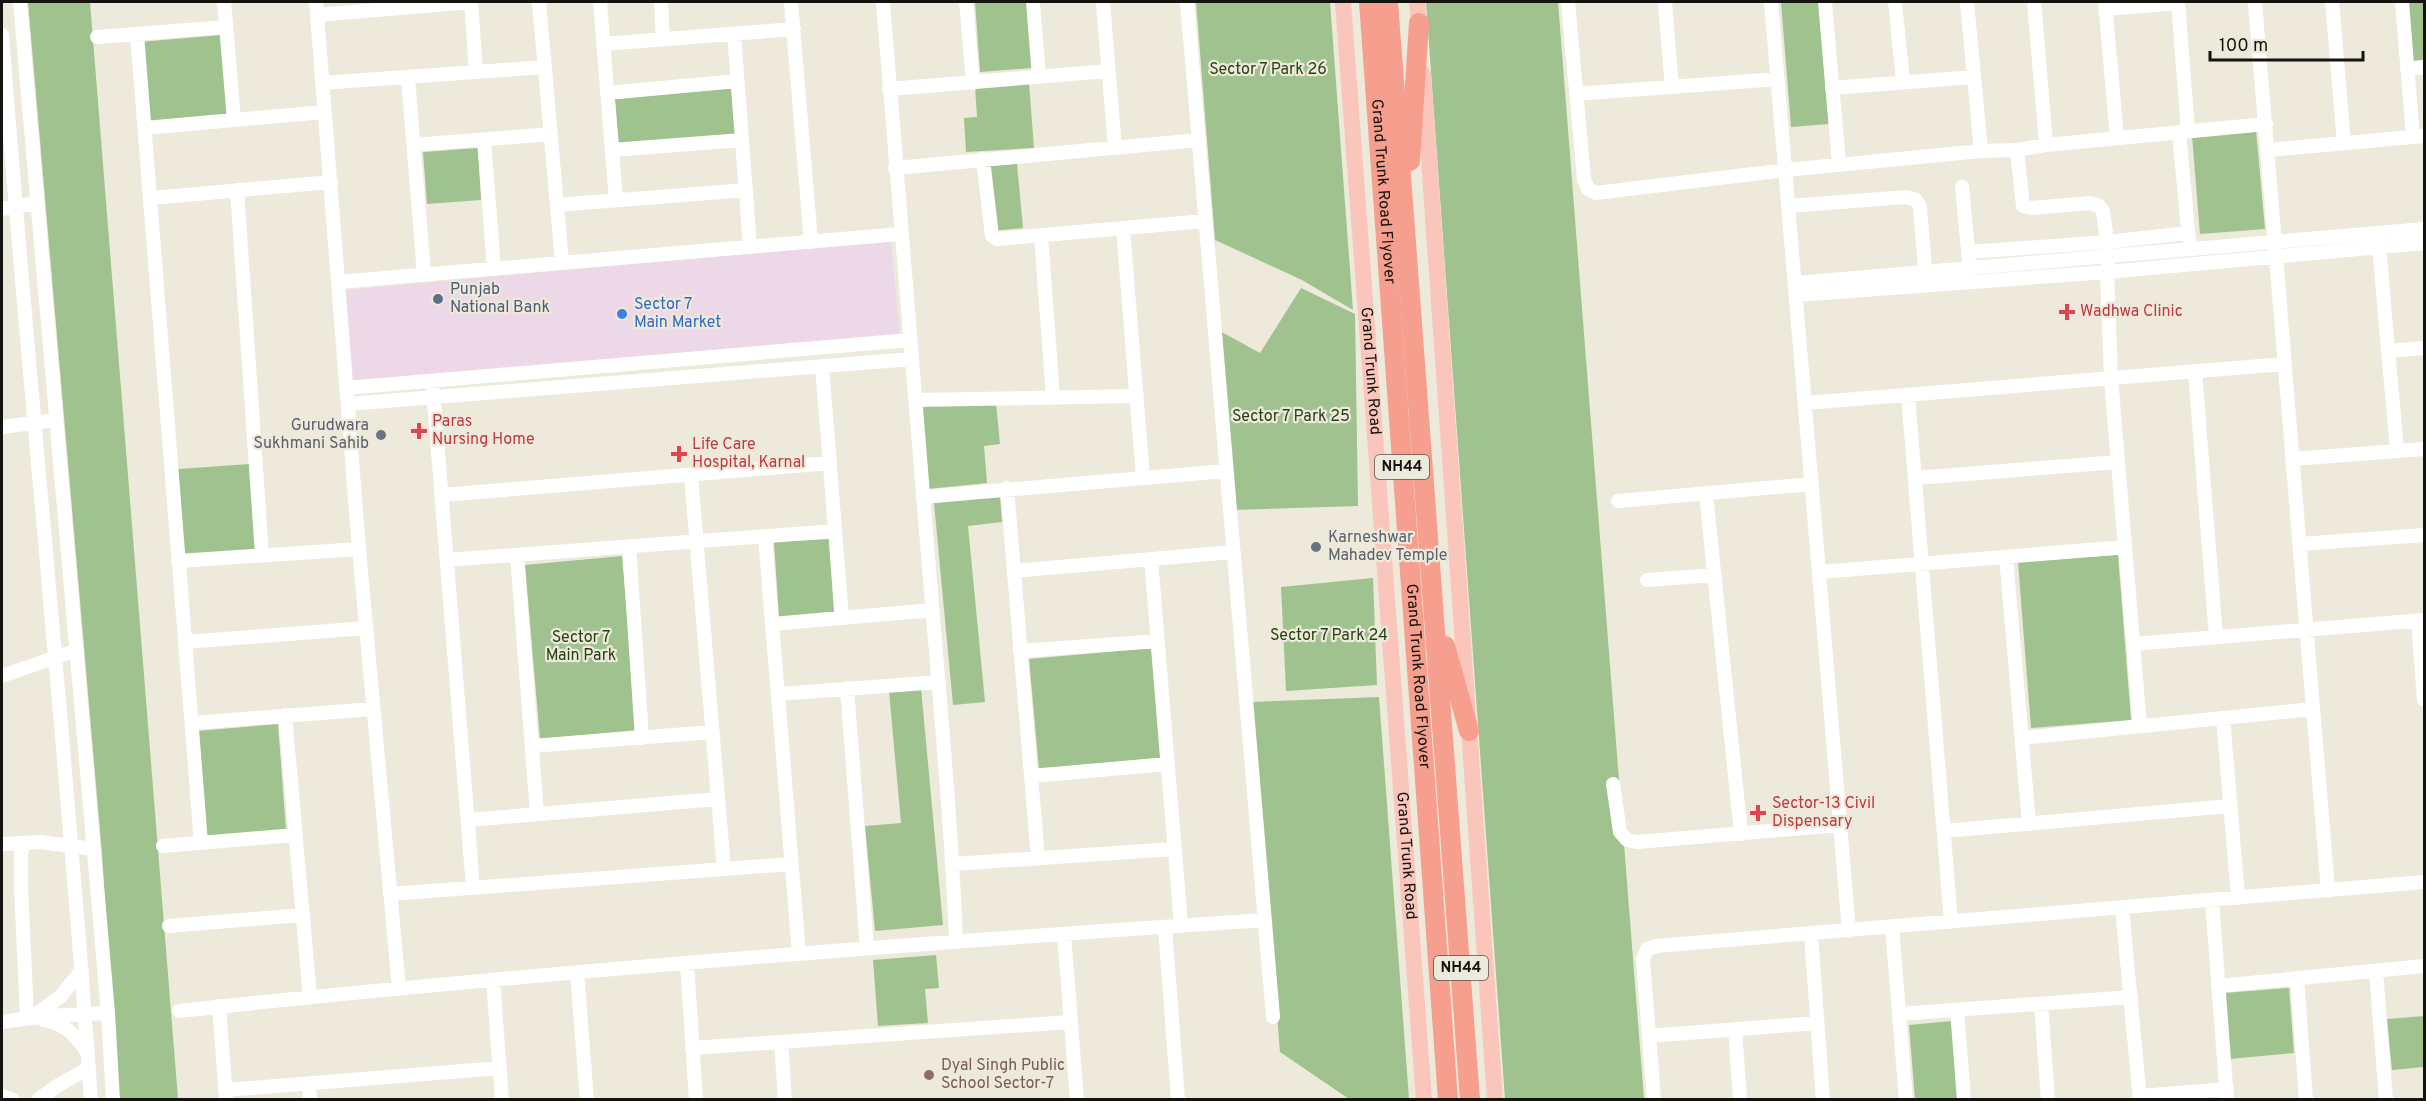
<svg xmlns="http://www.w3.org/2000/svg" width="2426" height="1101" font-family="Overpass,sans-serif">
  <rect width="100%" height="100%" fill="#ede9db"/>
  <!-- commercial -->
  <path fill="#edd8e7" d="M891,241L900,338L352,381L344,290Z"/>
  <!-- green -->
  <path fill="#a0c28f" d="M28,2H90L178,1099H118L102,854Z
    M975,2H1027L1032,68L980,72Z
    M1196,2H1330L1353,310L1302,280L1215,240Z
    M1426,2H1558L1644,1099H1505Z
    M1781,2H1819L1829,124L1791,127Z
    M2408,2H2424V60L2413,61Z
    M221,35L227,116L147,122L140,42Z
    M1029,83L1034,148L966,152L964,118L977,117L975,87Z
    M732,88L736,135L619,145L615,99Z
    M2256,130L2265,229L2200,234L2192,136Z
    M478,148L481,200L427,204L423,152Z
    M1017,164L1023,228L992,231L986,166Z
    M1301,288L1355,314L1358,506L1235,510L1218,330L1260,353Z
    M996,403L1000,444L984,446L987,483L928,489L921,404Z
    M250,464L256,550L184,555L178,469Z
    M1000,496L1002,522L968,526L985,702L953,705L934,503Z
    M829,539L834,613L779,617L774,542Z
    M2118,555L2131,720L2031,728L2018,562Z
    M622,556L637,730L540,739L525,565Z
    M1373,578L1377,685L1286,691L1281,587Z
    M1151,648L1160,758L1039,769L1029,659Z
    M921,688L943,925L875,931L865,826L901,823L889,691Z
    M1379,697L1409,1099H1349L1280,1052L1252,702Z
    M278,724L286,830L205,836L197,731Z
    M936,955L939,988L925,989L928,1023L878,1026L873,960Z
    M2289,988L2294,1053L2230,1059L2224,993Z
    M2424,1016V1067L2392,1070L2387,1019Z
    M1952,1021L1958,1099H1915L1909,1025Z"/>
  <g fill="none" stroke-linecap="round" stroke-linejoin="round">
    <!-- minor -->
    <path stroke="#fff" stroke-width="14" d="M20,2L108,1013L113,1100
      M224,2L234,120
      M316,2L359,549L399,989
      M471,2L476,72
      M539,2L562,263
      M600,2L616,200
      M661,2L663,39
      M791,2L811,242
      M883,2C897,190 913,379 929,568C939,692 951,816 956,941
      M966,2L973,83
      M1033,2L1039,77
      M1103,2L1115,147
      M1187,2L1273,1017
      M1568,2L1584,179L1588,189L1596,193L1786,170L1981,151L2017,150L2046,145L2266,124
      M1665,2L1672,87
      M1771,2L1849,931
      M1825,2L1839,165
      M1895,2L1903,82
      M1967,2L1981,151
      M2034,2L2046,145
      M2105,2L2117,138
      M2178,2L2188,131
      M2255,2L2328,891
      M2332,2L2344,143
      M2402,2L2413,137
      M2106,9L2178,3
      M317,15L471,2
      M137,34L201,843
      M734,34L750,247
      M2,35C29,390 66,744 91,1100
      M97,37L226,27
      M603,44L794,29
      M2407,69L2424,67
      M408,77L424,275
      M322,83L545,67
      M1832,88L1974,77
      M889,89L1108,71
      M607,93L737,81
      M1576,94L1778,79
      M145,128L324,112
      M2179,132L2189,240
      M484,140L494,269
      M414,145L551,134
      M612,150L742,140
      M2017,150L2023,206L2032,208L2090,203L2099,206L2103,211L2109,256L2107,272L2111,378L2140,726
      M2268,150L2424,136
      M983,159L992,236L997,239L1205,221
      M895,168L1199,140
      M1962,187L1969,260
      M237,190L262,555
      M151,198L331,182
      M557,205L746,190
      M1789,206L1906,197L1916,200L1920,207L1926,280
      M2,209L37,203
      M1123,229L1143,478
      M1041,236L1053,397
      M2379,247L2397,451
      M1969,252L2107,242L2188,233
      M338,282L900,234
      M1796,283L2424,229
      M1797,295L2107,272L2424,243
      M2388,351L2424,348
      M822,366L842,618
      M2195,372L2216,637
      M346,388L910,340
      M433,389L473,888
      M1908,395L1951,922
      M916,400L1137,396
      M1806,403L2285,364
      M348,404L912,359
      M2,427L56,420
      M2293,459L2424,449
      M691,475L724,869
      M1915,478L2118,462
      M1007,488L1038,859
      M1706,494L1741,834
      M442,495L830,463
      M923,497L1226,471
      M1618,501L1812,484
      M765,536L799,954
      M2300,544L2424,535
      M629,546L642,738
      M517,555L537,814
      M2006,557L2029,824
      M1151,559L1181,926
      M447,560L835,531
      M178,561L359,549
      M1014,571L1233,552
      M1820,572L2125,547
      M1647,580L1715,575
      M2418,620L2424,700
      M772,624L932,610
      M185,642L366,628
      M2133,644L2424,620
      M1020,651L1158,641
      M2,676L77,650
      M847,688L867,948
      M778,694L939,682
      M285,715L310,997
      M2223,718L2238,898
      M193,723L373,709
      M2022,738L2313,709
      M532,746L712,732
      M1031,776L1168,764
      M1613,784L1620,832L1627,840L1637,842L1840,825
      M468,820L718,799
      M1944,831L2230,806
      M24,843L21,854V886L27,1018
      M2,844L40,842L94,849
      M163,846L295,835
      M953,864L1174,849
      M390,894L791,864
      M2212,900L2227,1100
      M2122,908L2140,1100
      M169,926L302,915
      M1165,927L1178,1100
      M1892,927L1906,1100
      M1064,934L1077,1100
      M1811,934L1823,1100
      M687,963L696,1100
      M2376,971L2386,1100
      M577,973L587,1100
      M2297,978L2306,1100
      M493,980L502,1100
      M2218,986L2424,966
      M2041,1004L2048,1100
      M219,1006L226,1097
      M1957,1010L1964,1100
      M179,1011C540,972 902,944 1265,920
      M1899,1014L2131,997
      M34,1016L60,997L82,970
      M44,1020C66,1025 75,1034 87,1052
      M2,1022L45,1016L108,1013
      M1735,1029L1740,1100
      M1649,1036L1817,1023
      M781,1042L785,1100
      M692,1048L1070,1022
      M309,1083L310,1100
      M225,1090L500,1068
      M2,1096L13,1100
      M2140,1096L2227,1089
      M38,1100L57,1086L89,1068
      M1654,1100L1643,959L1647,949L1656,946L2424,882"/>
    <!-- major -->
    <g stroke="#fac5bb" stroke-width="16">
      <path id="s1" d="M1343,2L1424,1100"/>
      <path d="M1417,2L1420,37"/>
      <path d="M1423,74L1495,1100"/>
    </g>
    <!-- highway -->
    <g stroke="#f69f8e" stroke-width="20">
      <path id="s2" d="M1369,2L1448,1100"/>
      <path d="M1388,2L1470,1100"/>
      <path d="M1410,161L1419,23"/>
      <path d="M1445,646L1469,731"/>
    </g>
  </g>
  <!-- markers -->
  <circle fill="#5c6f8a" stroke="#ede9db" stroke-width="2" cx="438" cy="299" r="6"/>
  <g fill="#e0444e" stroke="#ede9db" stroke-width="2">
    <path d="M2064 303h6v6h6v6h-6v6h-6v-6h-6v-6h6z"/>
    <path d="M416 422h6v6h6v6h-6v6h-6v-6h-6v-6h6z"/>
    <path d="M676 445h6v6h6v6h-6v6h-6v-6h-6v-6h6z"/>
    <path d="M1755 804h6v6h6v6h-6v6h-6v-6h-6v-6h6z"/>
  </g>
  <circle fill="#3f7fe0" stroke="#ede9db" stroke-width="2" cx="622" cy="314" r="6"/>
  <g fill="#6b7280" stroke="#ede9db" stroke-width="2">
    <circle cx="381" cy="435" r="6"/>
    <circle cx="1316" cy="547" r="6"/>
  </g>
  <circle fill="#8d6e63" stroke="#ede9db" stroke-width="2" cx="929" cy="1075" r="6"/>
  <g text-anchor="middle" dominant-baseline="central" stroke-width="4.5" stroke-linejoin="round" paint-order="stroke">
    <!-- shield labels -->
    <g fill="#ede9db" stroke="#56534c" stroke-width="1.5">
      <rect x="1375" y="455" width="54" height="24" rx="4.5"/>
      <rect x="1434" y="956" width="54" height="24" rx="4.5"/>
    </g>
    <g font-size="15" font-weight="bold" fill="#15130f">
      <text x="1402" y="467">NH44</text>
      <text x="1461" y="968">NH44</text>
    </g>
    <!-- park labels -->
    <g font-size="16" fill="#254310" stroke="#ede9db">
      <text x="1268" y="70">Sector 7 Park 26</text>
      <text x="1291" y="417">Sector 7 Park 25</text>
      <text x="1329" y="636">Sector 7 Park 24</text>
      <text x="581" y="638">Sector 7<tspan x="581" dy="18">Main Park</tspan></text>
    </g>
    <!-- street labels -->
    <g font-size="16" fill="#15130f" stroke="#ede9db">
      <text stroke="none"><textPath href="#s2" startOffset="190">Grand Trunk Road Flyover</textPath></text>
      <text stroke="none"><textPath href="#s1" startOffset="370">Grand Trunk Road</textPath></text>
      <text stroke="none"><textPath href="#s2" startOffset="676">Grand Trunk Road Flyover</textPath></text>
      <text stroke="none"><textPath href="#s1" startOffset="856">Grand Trunk Road</textPath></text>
    </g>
    <!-- service labels -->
    <g font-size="16" fill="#4e5e75" stroke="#ede9db" text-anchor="start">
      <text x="450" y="290">Punjab<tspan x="450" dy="18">National Bank</tspan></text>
    </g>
    <!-- shop labels -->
    <g font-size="16" fill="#366cbe" stroke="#ede9db" text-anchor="start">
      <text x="634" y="305">Sector 7<tspan x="634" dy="18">Main Market</tspan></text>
    </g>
    <!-- health labels -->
    <g font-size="16" fill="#be3a42" stroke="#ede9db" text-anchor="start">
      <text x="2080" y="312">Wadhwa Clinic</text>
      <text x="432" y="422">Paras<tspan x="432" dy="18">Nursing Home</tspan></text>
      <text x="692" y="445">Life Care<tspan x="692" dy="18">Hospital, Karnal</tspan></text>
      <text x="1772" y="804">Sector-13 Civil<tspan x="1772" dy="18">Dispensary</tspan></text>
    </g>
    <!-- worship labels -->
    <g font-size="16" fill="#5b616d" stroke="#ede9db" text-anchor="end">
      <text x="369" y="426">Gurudwara<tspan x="369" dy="18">Sukhmani Sahib</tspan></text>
      <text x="1328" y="538" text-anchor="start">Karneshwar<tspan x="1328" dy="18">Mahadev Temple</tspan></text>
    </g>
    <!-- education labels -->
    <g font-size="16" fill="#785e54" stroke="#ede9db" text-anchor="start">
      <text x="941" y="1066">Dyal Singh Public<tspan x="941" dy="18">School Sector-7</tspan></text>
    </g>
  </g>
  <!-- border -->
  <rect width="2426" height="1101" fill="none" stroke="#15130f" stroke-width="6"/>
  <!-- scale -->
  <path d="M2210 51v9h153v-9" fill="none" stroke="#15130f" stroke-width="3"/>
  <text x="2219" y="51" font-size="18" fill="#15130f" stroke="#ede9db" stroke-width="4.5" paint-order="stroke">100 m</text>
</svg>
